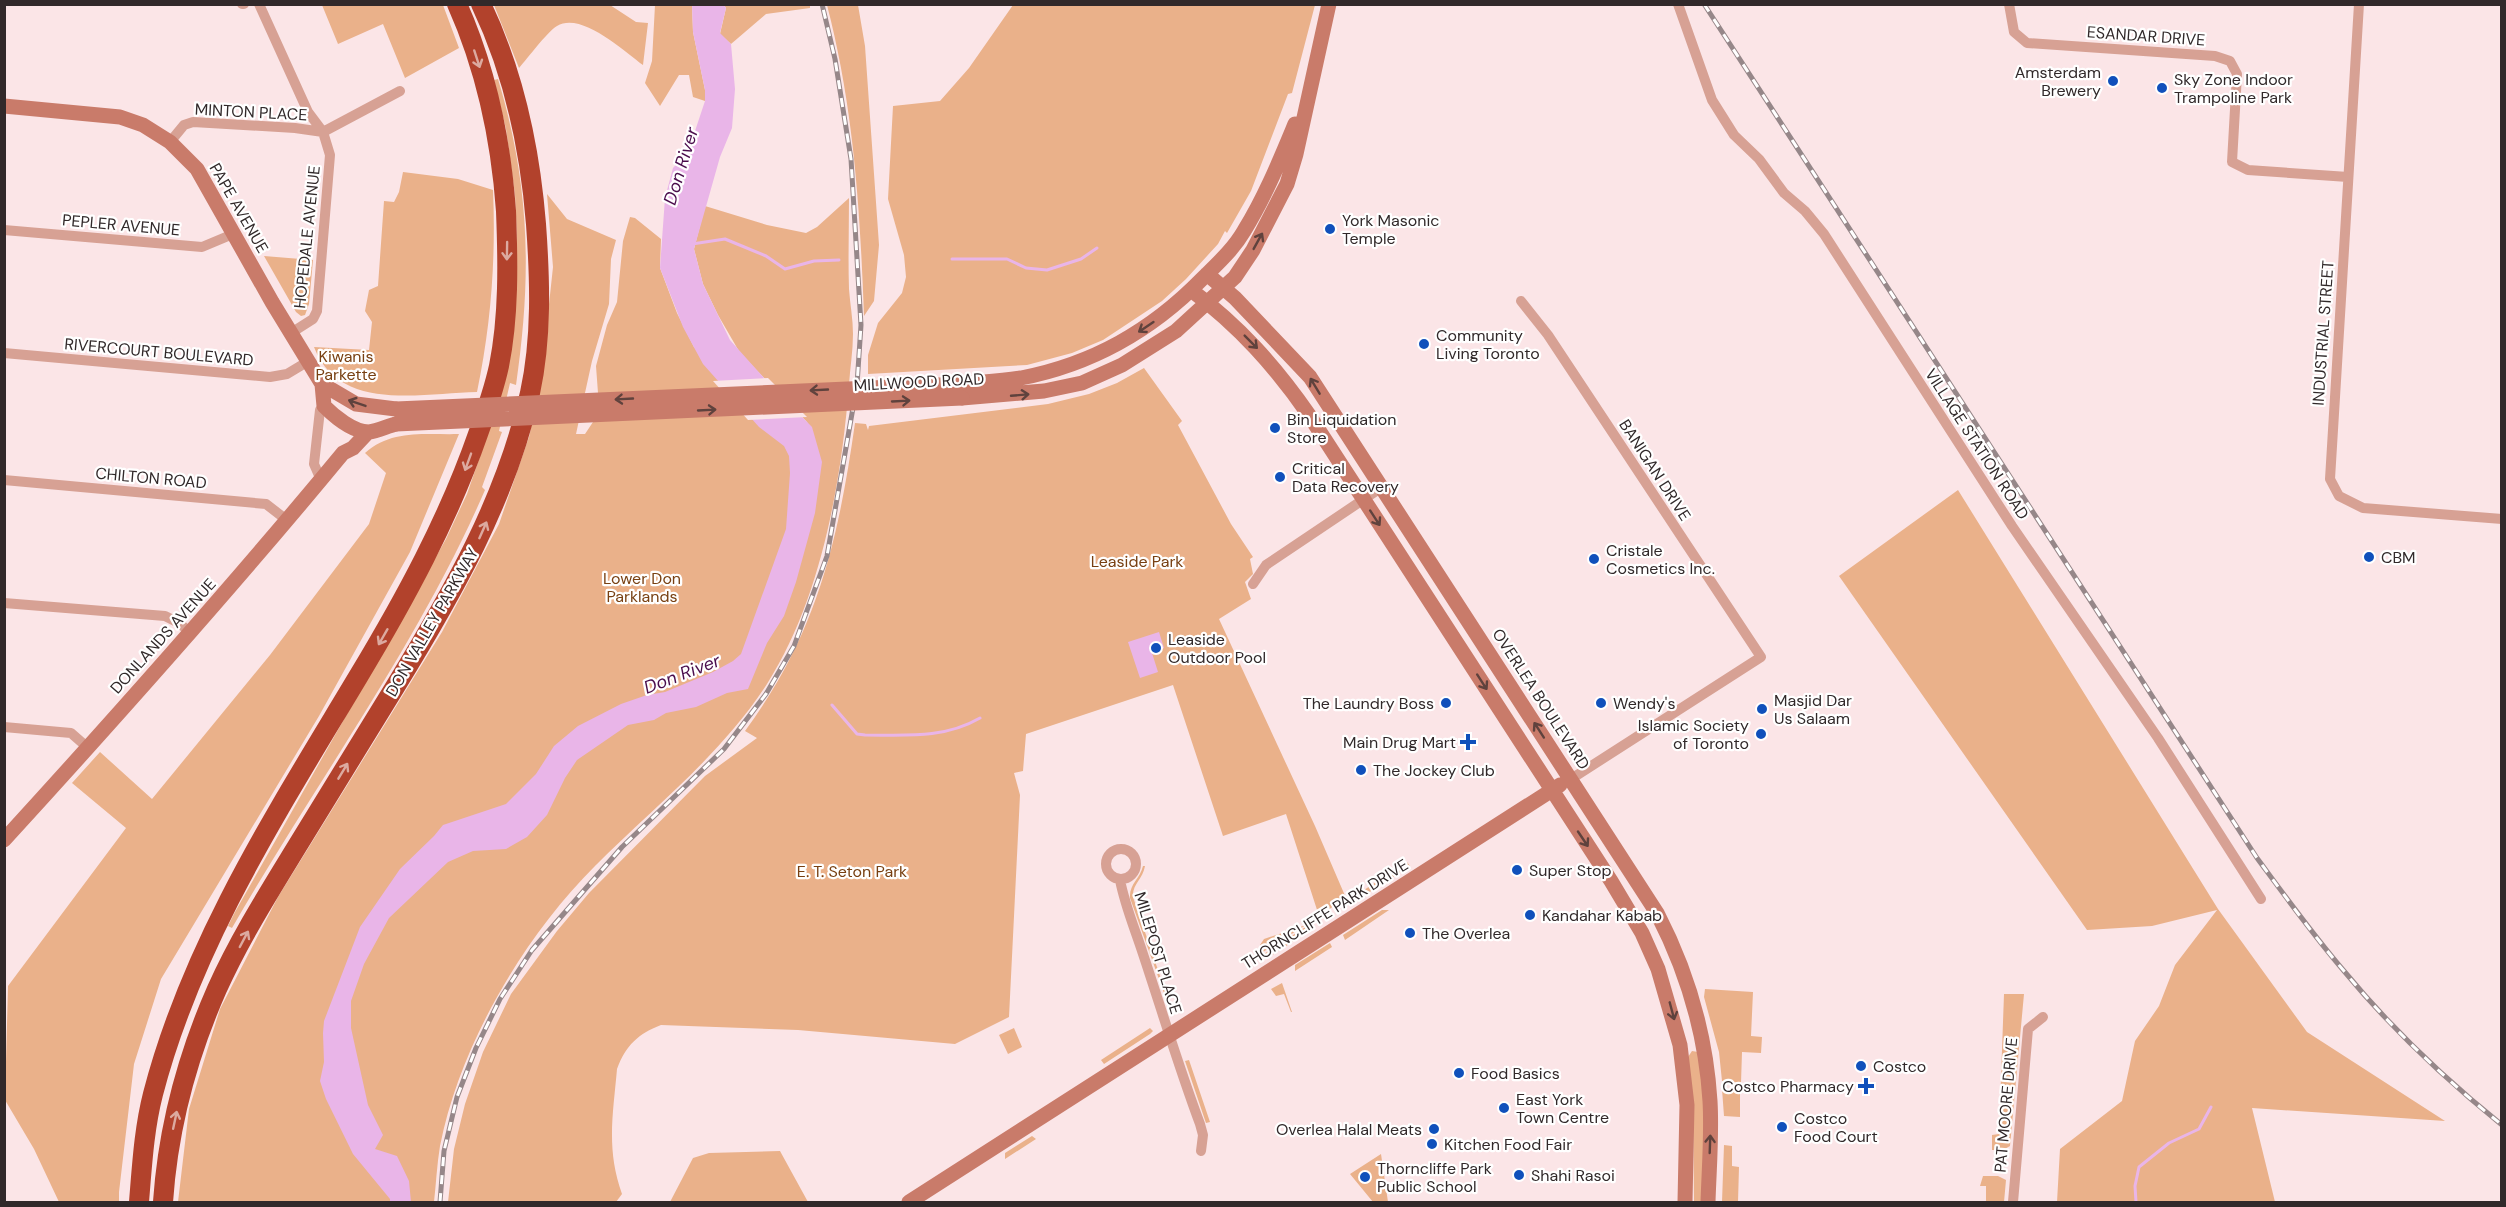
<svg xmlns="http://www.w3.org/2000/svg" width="2506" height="1207" font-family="'DM Sans',sans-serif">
  <rect width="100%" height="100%" fill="#fbe5e7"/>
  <!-- green -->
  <path fill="#eab18a" d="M550,4L610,5L636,22L648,23L643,65C624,51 581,11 557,26C547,32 528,58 519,68L494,5Z
    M322,5H443L459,48L405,78L383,24L338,44Z
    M655,5H692L693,32L705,90V101L693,97L689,75H679L660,106L645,83L652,61Z
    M724,5H810V8L766,14L731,44L720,34L726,8Z
    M827,5H858L865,46L879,245L874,301L864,316C860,209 854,109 827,5Z
    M1013,5H1315L1292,93L1288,94L1251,191L1227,233L1225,231L1218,244L1186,279L1162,301L1103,340L1072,353L1027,365L868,374V355L878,323L902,293L906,277L904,255L888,199L893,106L940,101L969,68Z
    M498,79C530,186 532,274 516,385L510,383L499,431L502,432L482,487L485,490C418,645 316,782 232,928L228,926L235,912L446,539L467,494L495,413L515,289L517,237L515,195L506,129L494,80Z
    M403,172L458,179L493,190C496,259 491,325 477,392C422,393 339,413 314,347L369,350L372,322L365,311L369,290L378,286L384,201L394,202L399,192Z
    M547,194L567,219L616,240L611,259L609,304L592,361L576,434H585L595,419L598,393L596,366L607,325L617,302L623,241L630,217L635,218L661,239L660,268L677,313L694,347L808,423L740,353L718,315L703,284L694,249L705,206L767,225L806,233L817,227L849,198C849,228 848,259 849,289C850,304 853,319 853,334C853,351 850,368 849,385C841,484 821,599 767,684C722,754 653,808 595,866C523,938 460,1045 440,1146C437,1164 436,1184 434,1202H178L189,1109L220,1009L278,897L442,632L499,524L529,437L540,388L553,267Z
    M264,256L313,260L309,304L305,315L301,316L296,312Z
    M1144,368L1182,421L1178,425L1231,524L1253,557L1250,559L1253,574L1245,582L1251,599L1219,619L1315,826L1346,898L1319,916L1286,814L1223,836L1173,685L1026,734L1023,771L1014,773L1020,795L1009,1017L955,1044L798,1030L661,1025C638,1034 626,1045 617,1069C613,1115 606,1149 622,1194L616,1202H448L454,1149L465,1104L483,1052L511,994L557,931L589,893L705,776L757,738L745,731C817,633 838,542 855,423L866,424L868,430L869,426L1048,404L1089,394L1117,383Z
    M459,434L410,552L319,716L161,979L134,1064L119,1192V1202H59L34,1149L5,1100L8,986L126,828L72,783L100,752L152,799L270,655L369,524L386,473L365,453C392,429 425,435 459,434Z
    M1958,490L2218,909L2307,1032L2445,1121L2252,1108L2275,1202H2057L2060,1149L2122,1101L2135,1041L2159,1006L2175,965L2217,910L2152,926L2087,930L1839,576Z
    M1407,862L1410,866L1351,904L1347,901Z
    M1143,866H1145C1143,879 1132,884 1133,897L1171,1008L1170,1010L1130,898C1129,884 1140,879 1143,866Z
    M1382,910H1389L1345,940L1343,935Z
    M1310,924L1315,927L1266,959L1264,954Z
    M1306,925L1263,952L1260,945L1264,939Z
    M1330,943L1332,947L1295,971V965Z
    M1282,983L1292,1012H1291L1284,994L1276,996L1271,989Z
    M1705,989L1753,992L1751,1036L1762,1037L1761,1053L1742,1052L1741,1083L1722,1081L1719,1052L1704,997Z
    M2004,994H2024L2010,1146L2003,1150H1992V1135L1999,1134Z
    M1014,1028L1022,1047L1008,1054L999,1035Z
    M1150,1028L1153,1031L1150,1034L1104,1064L1101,1060Z
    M1692,1051L1698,1052L1705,1096L1704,1202H1694L1693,1104L1688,1057Z
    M1189,1060L1210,1122L1206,1123L1185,1061Z
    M1722,1089L1740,1090V1117L1724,1116Z
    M1032,1136L1036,1139L1005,1159V1153Z
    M1724,1145L1732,1146V1166L1739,1167L1738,1202H1722Z
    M780,1151L808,1202H670L693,1158L709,1153Z
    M1381,1154L1388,1202H1373L1350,1174Z
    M1983,1176H1998L2006,1180L2004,1202H1986V1186H1980Z"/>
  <!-- water -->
  <path fill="#e9b5e8" d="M692,5H724L726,8L720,33L731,44L735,89L732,128L720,157L694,249L703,284L730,340L765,379L812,427L822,462L815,513L796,582L784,616L767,643L748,689L727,693L696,707L666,713L654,720L628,725L577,760L565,778L547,815L527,837L506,849L473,851L448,862L389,918L364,964L351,1001V1028L368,1105L383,1135L375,1149L397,1156L409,1181L411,1202H390V1199L353,1154L326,1099L320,1081L324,1062L323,1033L324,1021L360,927L400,869L434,836L443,825L506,804L536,774L554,746L578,726L621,704L647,695L665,692L713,672L733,661L741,654L786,529L790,473L789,456L784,446L759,427L703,364L683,327L660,268L665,198L673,168L688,152L705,101V90L693,32Z
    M1159,632L1164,648L1152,653L1158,672L1140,678L1128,642Z"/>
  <!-- pier -->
  <path fill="#fbe5e7" d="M768,378L807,417L748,420L713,381Z"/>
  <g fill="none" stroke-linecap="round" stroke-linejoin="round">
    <!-- stream -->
    <path stroke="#e9b5e8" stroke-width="3" d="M692,244L725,239L766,256L785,269L814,261L839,260
      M952,259H1007L1026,268L1047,270L1081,259L1097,248
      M832,705L857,734L865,735C905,735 944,739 980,718
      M2136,1202L2135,1186L2139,1167L2169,1143L2199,1129L2211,1107"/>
    <!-- street -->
    <path stroke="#d7a194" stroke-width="10" d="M242,4H244
      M259,4L308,112L323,132L330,155L317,311L313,319L291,333
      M1678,4L1712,100L1734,135L1759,159L1784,193L1805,211L1824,234L2012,526L2158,738L2261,899
      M2009,4L2014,32L2027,43L2215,56L2230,61L2237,74L2232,162L2248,170L2348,177
      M2359,4L2330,479L2339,496L2363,508L2502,519
      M170,142L184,125L193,122L295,128L323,132L400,91
      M4,230L202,247L233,234
      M1521,301L1548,335L1761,657L1571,779
      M4,353L270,377L287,374L307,362
      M4,480L266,504L288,521
      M321,480L314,464L320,410L324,406
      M1253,584L1266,565L1382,487
      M4,603L165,616L179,623L191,633
      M4,727L71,733L87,747
      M1106 864a15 15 0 1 1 30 0a15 15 0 1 1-30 0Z
      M1120,880C1125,906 1135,929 1143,954C1162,1011 1179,1068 1200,1124L1203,1135L1201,1151
      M2013,1202L2028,1029L2043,1017"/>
    <!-- secondary -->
    <path stroke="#c97b6a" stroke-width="15" d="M4,106L120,117L143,125L170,142L197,169L272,302L322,384L356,404L396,409
      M1207,274L1235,298L1310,377L1657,913C1687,971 1706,1036 1710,1101C1712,1135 1709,1169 1708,1202
      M1191,290C1239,326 1275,366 1309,415L1611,881L1642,933L1658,969L1680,1045L1687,1105L1685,1202
      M322,384L324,406C334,416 353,432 369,432C377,431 388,426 396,424
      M961,384C981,382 1001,381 1021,378C1093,364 1151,331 1202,279C1217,264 1233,250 1244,231C1265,197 1280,160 1295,124
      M962,398L1044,391L1082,383L1122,365L1176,331L1235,277L1253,250L1287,184L1296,154L1329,4
      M4,840C120,713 234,585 343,453L353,448L368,432
      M909,1202L1560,785"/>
    <!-- highway -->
    <path stroke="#b2422c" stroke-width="20" d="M139,1202C142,1166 144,1129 153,1094C192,943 279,809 358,677C405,599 448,520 478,434C486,412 494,389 499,366C509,316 508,262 506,211C501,141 486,69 457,4
      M163,1202C168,1129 187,1057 217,989C238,942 266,897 293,853C327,798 361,742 395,687C452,594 506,500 530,393C542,338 540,279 536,224C530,149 514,73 481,4"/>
    <!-- rail casing -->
    <g stroke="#968789" stroke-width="5">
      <path id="rail" d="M1704,4L2257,858C2285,896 2313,935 2344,971C2391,1028 2445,1079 2502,1125
        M440,1202L444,1151L457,1097L476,1048L500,999L532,950L622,847L724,749L766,694L794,646L827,556L857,385L861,325L851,159L835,59L822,4"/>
    </g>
    <!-- rail -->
    <use href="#rail" stroke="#fff" stroke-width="3" stroke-dasharray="9" stroke-linecap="butt"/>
    <!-- secondary-bridge -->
    <path stroke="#c97b6a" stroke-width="15" d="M396,409L961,384
      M396,424L962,398"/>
  </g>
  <!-- one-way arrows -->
  <defs><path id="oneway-shaft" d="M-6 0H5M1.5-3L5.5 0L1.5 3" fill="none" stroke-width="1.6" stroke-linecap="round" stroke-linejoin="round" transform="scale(1.5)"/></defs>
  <g stroke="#dcaaa0">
    <use href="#oneway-shaft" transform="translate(477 59) rotate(72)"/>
    <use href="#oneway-shaft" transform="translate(507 251) rotate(91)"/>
    <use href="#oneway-shaft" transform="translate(468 462) rotate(110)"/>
    <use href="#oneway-shaft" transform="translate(483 530) rotate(-66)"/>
    <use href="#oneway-shaft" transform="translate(383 637) rotate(120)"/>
    <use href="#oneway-shaft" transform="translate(343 771) rotate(-59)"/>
    <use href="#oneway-shaft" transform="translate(244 939) rotate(-62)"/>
    <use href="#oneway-shaft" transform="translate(175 1120) rotate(-78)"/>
  </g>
  <g stroke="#5f423d">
    <use href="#oneway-shaft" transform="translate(1258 241) rotate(-61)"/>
    <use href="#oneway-shaft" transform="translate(1146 327) rotate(146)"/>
    <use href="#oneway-shaft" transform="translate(1251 342) rotate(45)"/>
    <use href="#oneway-shaft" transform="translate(1315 386) rotate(-121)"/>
    <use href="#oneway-shaft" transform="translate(819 390) rotate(177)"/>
    <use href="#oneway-shaft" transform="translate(1020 395) rotate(-5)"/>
    <use href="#oneway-shaft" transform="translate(624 399) rotate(177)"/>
    <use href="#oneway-shaft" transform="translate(901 401) rotate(-3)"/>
    <use href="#oneway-shaft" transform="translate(357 403) rotate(-161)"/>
    <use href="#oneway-shaft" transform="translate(707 410) rotate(-3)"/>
    <use href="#oneway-shaft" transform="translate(1375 518) rotate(57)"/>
    <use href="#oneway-shaft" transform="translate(1482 682) rotate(57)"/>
    <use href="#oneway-shaft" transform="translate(1539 730) rotate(-123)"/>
    <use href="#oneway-shaft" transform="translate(1583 839) rotate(56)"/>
    <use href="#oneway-shaft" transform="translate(1672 1011) rotate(75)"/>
    <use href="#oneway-shaft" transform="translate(1710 1144) rotate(-88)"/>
  </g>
  <!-- markers -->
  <g fill="#1050bb" stroke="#fff" stroke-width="2">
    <circle cx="2113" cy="81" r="6"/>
    <circle cx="2162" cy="88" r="6"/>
    <circle cx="1330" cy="229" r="6"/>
    <circle cx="1424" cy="344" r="6"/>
    <circle cx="1275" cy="428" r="6"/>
    <circle cx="1280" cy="477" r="6"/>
    <circle cx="2369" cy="557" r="6"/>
    <circle cx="1594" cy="559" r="6"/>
    <circle cx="1156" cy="648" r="6"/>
    <circle cx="1446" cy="703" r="6"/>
    <circle cx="1601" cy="703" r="6"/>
    <circle cx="1762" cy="709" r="6"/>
    <circle cx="1761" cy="734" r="6"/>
    <path d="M1465 733h6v6h6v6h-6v6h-6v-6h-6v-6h6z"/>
    <circle cx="1361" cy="770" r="6"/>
    <circle cx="1517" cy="870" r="6"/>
    <circle cx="1530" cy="915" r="6"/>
    <circle cx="1410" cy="933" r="6"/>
    <circle cx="1861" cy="1066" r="6"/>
    <circle cx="1459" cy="1073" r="6"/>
    <path d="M1863 1077h6v6h6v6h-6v6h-6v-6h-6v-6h6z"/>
    <circle cx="1504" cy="1108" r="6"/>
    <circle cx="1782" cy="1127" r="6"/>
    <circle cx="1434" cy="1129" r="6"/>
    <circle cx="1432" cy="1144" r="6"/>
    <circle cx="1519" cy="1175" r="6"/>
    <circle cx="1365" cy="1177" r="6"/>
  </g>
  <g text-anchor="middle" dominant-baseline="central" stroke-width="4.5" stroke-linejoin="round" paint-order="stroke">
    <!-- street labels -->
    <g font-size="16" fill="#31292a" stroke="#fff">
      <text transform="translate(2146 36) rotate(4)">ESANDAR DRIVE</text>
      <text transform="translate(251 112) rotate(3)">MINTON PLACE</text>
      <text transform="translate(239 208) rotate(60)">PAPE AVENUE</text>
      <text transform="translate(121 225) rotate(5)">PEPLER AVENUE</text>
      <text transform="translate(307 237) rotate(-84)">HOPEDALE AVENUE</text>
      <text transform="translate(2323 333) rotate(-86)">INDUSTRIAL STREET</text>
      <text transform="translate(159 352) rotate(5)">RIVERCOURT BOULEVARD</text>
      <text transform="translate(919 382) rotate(-3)">MILLWOOD ROAD</text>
      <text transform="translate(1977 444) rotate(57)">VILLAGE STATION ROAD</text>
      <text transform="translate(1655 470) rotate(57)">BANIGAN DRIVE</text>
      <text transform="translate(151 478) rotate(5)">CHILTON ROAD</text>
      <text transform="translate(432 622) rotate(-60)">DON VALLEY PARKWAY</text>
      <text transform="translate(163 636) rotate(-48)">DONLANDS AVENUE</text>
      <text transform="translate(1541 699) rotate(57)">OVERLEA BOULEVARD</text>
      <text transform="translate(1325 914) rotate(-32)">THORNCLIFFE PARK DRIVE</text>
      <text transform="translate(1158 953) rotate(73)">MILEPOST PLACE</text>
      <text transform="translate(2006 1105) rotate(-85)">PAT MOORE DRIVE</text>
    </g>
    <!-- poi labels -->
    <g font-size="16" fill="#31292a" stroke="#fff" text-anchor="start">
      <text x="2101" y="72" text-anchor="end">Amsterdam<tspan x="2101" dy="18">Brewery</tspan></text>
      <text x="2174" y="79">Sky Zone Indoor<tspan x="2174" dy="18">Trampoline Park</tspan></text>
      <text x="1342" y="220">York Masonic<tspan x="1342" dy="18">Temple</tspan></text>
      <text x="1436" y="335">Community<tspan x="1436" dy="18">Living Toronto</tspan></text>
      <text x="1287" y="419">Bin Liquidation<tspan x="1287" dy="18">Store</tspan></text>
      <text x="1292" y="468">Critical<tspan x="1292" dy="18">Data Recovery</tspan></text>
      <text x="1606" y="550">Cristale<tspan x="1606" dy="18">Cosmetics Inc.</tspan></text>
      <text x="2381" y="557">CBM</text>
      <text x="1168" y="639">Leaside<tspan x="1168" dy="18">Outdoor Pool</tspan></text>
      <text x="1774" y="700">Masjid Dar<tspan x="1774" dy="18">Us Salaam</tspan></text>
      <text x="1434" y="703" text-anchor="end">The Laundry Boss</text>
      <text x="1613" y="703">Wendy's</text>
      <text x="1749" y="725" text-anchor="end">Islamic Society<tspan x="1749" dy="18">of Toronto</tspan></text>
      <text x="1456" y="742" text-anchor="end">Main Drug Mart</text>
      <text x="1373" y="770">The Jockey Club</text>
      <text x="1529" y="870">Super Stop</text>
      <text x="1542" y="915">Kandahar Kabab</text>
      <text x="1422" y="933">The Overlea</text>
      <text x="1873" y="1066">Costco</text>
      <text x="1471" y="1073">Food Basics</text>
      <text x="1854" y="1086" text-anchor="end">Costco Pharmacy</text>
      <text x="1516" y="1099">East York<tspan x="1516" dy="18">Town Centre</tspan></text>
      <text x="1794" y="1118">Costco<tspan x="1794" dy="18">Food Court</tspan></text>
      <text x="1422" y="1129" text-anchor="end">Overlea Halal Meats</text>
      <text x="1444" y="1144">Kitchen Food Fair</text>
      <text x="1377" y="1168">Thorncliffe Park<tspan x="1377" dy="18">Public School</tspan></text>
      <text x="1531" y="1175">Shahi Rasoi</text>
    </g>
    <!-- park labels -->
    <g font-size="16" fill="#784012" stroke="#fff">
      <text x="346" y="356">Kiwanis<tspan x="346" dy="18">Parkette</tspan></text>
      <text x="1137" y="561">Leaside Park</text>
      <text x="642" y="578">Lower Don<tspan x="642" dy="18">Parklands</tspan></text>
      <text x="852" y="871">E. T. Seton Park</text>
    </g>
    <!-- water labels -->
    <g font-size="18" font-style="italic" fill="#4a0d4c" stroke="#fff">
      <text transform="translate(681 166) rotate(-73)">Don River</text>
      <text transform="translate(682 674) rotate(-21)">Don River</text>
    </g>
  </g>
  <!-- border -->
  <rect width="2506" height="1207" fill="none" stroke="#31292a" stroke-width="12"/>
</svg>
